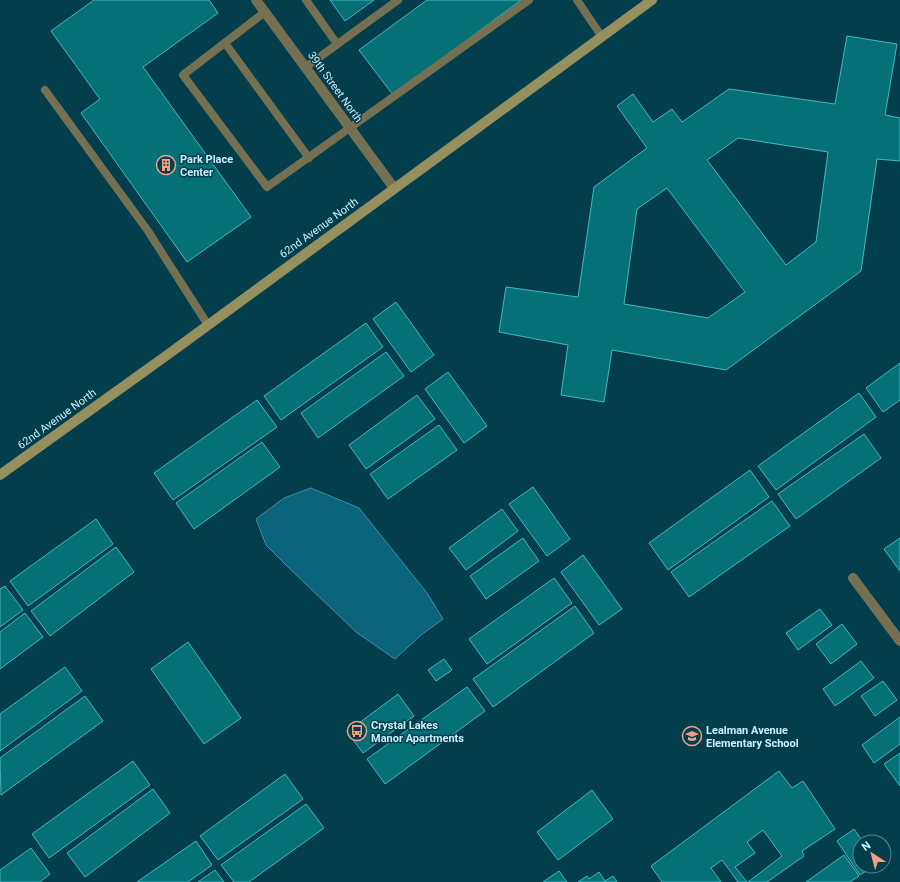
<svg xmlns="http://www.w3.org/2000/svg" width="900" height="882" font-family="Roboto,sans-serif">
  <rect width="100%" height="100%" fill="#033e4d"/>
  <!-- water -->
  <path fill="#0a657c" stroke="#448ea2" d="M311,488L359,508L427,593L443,619L421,635L395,659L356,632L287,566L266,545L256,519L284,498Z"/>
  <!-- building -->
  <path fill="#057177" stroke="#46b7be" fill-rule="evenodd" d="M94,0H209L218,13L143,67L251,217L187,262L81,113L100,99L51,31Z
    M330,0H374L345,21Z
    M427,0H521L393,95L359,50Z
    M847,36L897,44L885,115L900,118V161L877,159L861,271L726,370L612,350L604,402L561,395L568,345L499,332L506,287L578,297L594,187L647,148L617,106L633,94L653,122L672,109L682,122L729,89L835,104ZM738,138L828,152L816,242L786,265L707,160ZM667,188L745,292L708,318L624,304L637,209Z
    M396,302L434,355L411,372L373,319Z
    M366,323L383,347L281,420L264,396Z
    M386,352L404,376L318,438L301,413Z
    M900,363V400L883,412L866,388Z
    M448,372L487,426L464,443L425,389Z
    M859,393L876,417L776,490L758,466Z
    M417,395L435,419L366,469L349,445Z
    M257,400L277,427L173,500L154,473Z
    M439,425L457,450L388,499L370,474Z
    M864,434L881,458L796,519L778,494Z
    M262,442L280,467L194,529L176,503Z
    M750,470L769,497L668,570L649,543Z
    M533,487L570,539L547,556L509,504Z
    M772,501L790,526L689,597L671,572Z
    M502,509L518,531L466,570L449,548Z
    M96,519L113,544L28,606L10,581Z
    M523,538L539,561L486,599L470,576Z
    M900,538V571L884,549Z
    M116,547L134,572L50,636L31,611Z
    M583,555L622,609L599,625L561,572Z
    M554,578L572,603L487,664L469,639Z
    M5,586L23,610L0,627V589Z
    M575,606L594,633L493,707L473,679Z
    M820,609L832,625L798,650L786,633Z
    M25,613L43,637L0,669V632Z
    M842,624L857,644L831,664L816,644Z
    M188,642L241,718L204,744L151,669Z
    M444,659L452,670L436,681L428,670Z
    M861,661L874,678L835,706L823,689Z
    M65,667L82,691L0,751V714Z
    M883,681L897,700L875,716L861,696Z
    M467,687L485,711L385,784L367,759Z
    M398,694L414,716L363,753L347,732Z
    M85,696L103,721L1,795L0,758Z
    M900,717V744L874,763L862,745Z
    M900,753V786L884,764Z
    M133,761L150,785L49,858L32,834Z
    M779,771L792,788L803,781L835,829L802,851L804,856L767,882H748L782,856L763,830L747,842L755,853L735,867L747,882H738L722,860L711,868L721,882H662L651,866Z
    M285,774L303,799L218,860L200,836Z
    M153,789L170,813L85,877L67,853Z
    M592,790L613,819L558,860L537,832Z
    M306,804L324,828L249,882H234L221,865Z
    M854,829L863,842H860V866H874L860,875L837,841Z
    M196,841L212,865L188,882H137Z
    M31,848L50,874L40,882H0V870Z
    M844,855L859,876L850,882H806Z
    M215,870L224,882H198Z
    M559,871L567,882H543Z
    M599,872L605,881L613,876L617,882H578L587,876L589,879Z"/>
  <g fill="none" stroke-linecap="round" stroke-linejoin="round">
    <!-- lane -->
    <path stroke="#747051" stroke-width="8" d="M306,0L337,44
      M577,0L602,37
      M265,12L183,75L267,187L529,0
      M225,43L309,158
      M306,67L398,0
      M45,90L148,231L208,325"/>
    <!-- street -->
    <path stroke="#747051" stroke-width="10" d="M256,0L394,188
      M853,578L900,641"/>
    <!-- secondary -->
    <path stroke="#96905e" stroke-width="10" d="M0,475L170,353L652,0"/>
  </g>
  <!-- icons -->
  <defs>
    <g id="building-ring" transform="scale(1)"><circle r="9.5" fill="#033e4d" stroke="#f2a081" stroke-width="1.5"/><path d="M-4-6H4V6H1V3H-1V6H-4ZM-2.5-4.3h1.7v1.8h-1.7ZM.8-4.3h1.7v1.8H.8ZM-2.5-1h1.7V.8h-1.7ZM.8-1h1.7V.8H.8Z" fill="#f2a081"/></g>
    <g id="bus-ring" transform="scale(1)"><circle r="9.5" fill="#033e4d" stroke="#f2a081" stroke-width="1.5"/><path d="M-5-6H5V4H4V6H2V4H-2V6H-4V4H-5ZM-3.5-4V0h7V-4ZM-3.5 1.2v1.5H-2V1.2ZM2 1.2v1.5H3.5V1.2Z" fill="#f2a081"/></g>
    <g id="school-ring" transform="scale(1)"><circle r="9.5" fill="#033e4d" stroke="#f2a081" stroke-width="1.5"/><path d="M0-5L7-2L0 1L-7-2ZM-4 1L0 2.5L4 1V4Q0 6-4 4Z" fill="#f2a081"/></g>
  </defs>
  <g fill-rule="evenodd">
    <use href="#building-ring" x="166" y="165"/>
    <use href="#bus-ring" x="357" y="731"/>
    <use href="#school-ring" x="692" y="736"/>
  </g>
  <g text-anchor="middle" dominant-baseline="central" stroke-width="3" stroke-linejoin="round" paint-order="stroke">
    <!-- street labels -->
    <g font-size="11" fill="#cbeefb" stroke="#033e4d">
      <text transform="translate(335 87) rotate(54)">39th Street North</text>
      <text transform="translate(319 228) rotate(-36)">62nd Avenue North</text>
      <text transform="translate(57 419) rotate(-36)">62nd Avenue North</text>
    </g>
    <!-- poi labels -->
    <g font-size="11" font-weight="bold" fill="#cbeefb" stroke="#033e4d" text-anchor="start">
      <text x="180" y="159">Park Place<tspan x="180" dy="13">Center</tspan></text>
      <text x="371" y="725">Crystal Lakes<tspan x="371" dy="13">Manor Apartments</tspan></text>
      <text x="706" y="730">Lealman Avenue<tspan x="706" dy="13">Elementary School</tspan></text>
    </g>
  </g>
  <!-- north arrow -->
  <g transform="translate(872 854) rotate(324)"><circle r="19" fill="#033e4d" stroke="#538493"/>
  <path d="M0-3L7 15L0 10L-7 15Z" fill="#f2a081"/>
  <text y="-6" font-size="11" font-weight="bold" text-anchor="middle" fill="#cbeefb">N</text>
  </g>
</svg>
